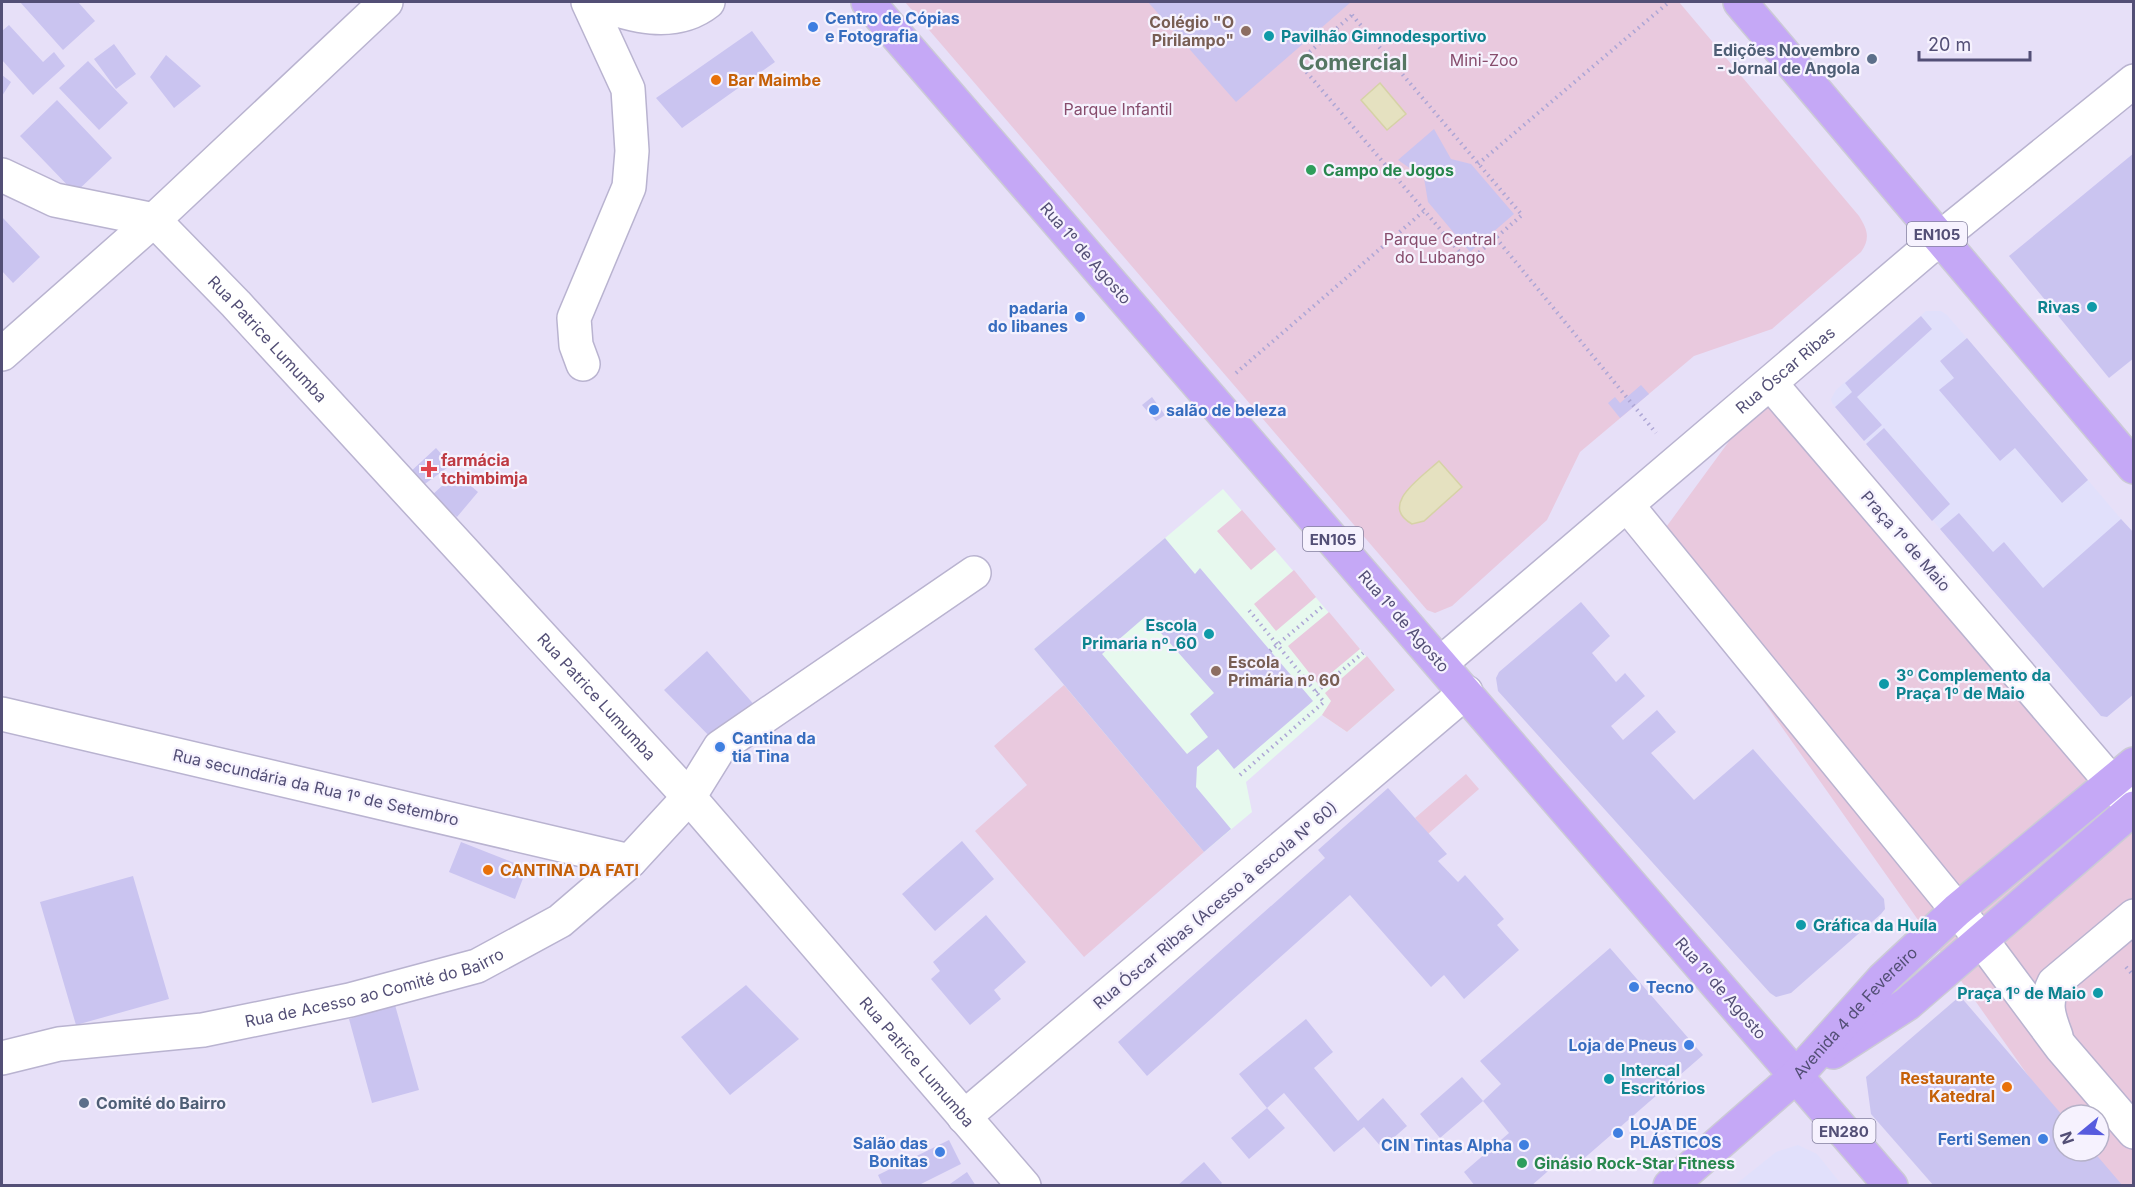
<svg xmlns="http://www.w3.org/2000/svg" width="2135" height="1187" font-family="Inter,sans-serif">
  <rect width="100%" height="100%" fill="#f1ebfc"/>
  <!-- residential -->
  <path fill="#e7e0f8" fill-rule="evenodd" d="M2,2H2133V1185L2,1186ZM2063,1115H2099V1151H2063Z"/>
  <!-- commercial -->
  <path fill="#e1e0fb" d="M1926,311H1941L1947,315L2133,533L2107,717L2101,716L1832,403L1831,399L1836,390Z
    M1798,1145L1817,1154L1842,1185H1735L1776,1152Z"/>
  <!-- education -->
  <path fill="#e7f9ee" d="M1223,489L1395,690L1347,732L1322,715L1246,782L1252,812L1204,852L1034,649Z"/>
  <!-- green -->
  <path fill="#e9c9de" d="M905,2H1679L1859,216C1867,229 1871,238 1861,252L1772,329L1694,356L1580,452L1547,520L1452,606L1435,613L1427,610Z
    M1771,384L2133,792V1185H2106L2081,1151H2099V1115H2063V1125L1653,545Z
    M1242,510L1276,549L1251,570L1217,531Z
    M1294,570L1316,597L1276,631L1254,604Z
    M1329,612L1360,649L1318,684L1288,646Z
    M1367,656L1395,690L1347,732L1322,715L1331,701L1325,693Z
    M1064,685L1204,852L1084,957L975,831L1027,785L994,746Z
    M1466,774L1479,789L1428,834L1415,818Z"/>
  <!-- water -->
  <path fill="#e5e1c0" stroke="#d6d2a6" stroke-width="1.5" d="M1380,83L1406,114L1387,130L1361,100Z
    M1439,461L1462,487L1424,521L1412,524C1378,505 1422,477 1439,461Z"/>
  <!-- building -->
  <path fill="#cac4f0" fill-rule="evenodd" d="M20,2H78L95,21L63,50Z
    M1148,2H1351L1236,102Z
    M9,25L43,62L54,52L65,66L33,95L2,60V31Z
    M752,31L775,62L682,128L656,98Z
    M114,44L136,74L116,89L94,59Z
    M166,55L201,86L174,108L150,77Z
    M88,61L128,103L99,130L59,88Z
    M2,75L11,82L2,96Z
    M57,100L112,158L75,193L20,136Z
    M1434,129L1451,159L1471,164L1514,214L1470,252L1428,202L1424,178L1398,160Z
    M2134,153V358L2109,378L2009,256Z
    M2,217L40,257L13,283L2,271Z
    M1921,316L1932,329L1857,397L1882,425L1864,441L1835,407L1852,392L1845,383Z
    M1967,338L2088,480L2062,503L2015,448L2000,461L1939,390L1954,378L1940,361Z
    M1641,385L1649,394L1620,418L1608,403L1615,397L1620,403Z
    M1152,397L1165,415L1156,421L1142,405Z
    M1884,428L1950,504L1932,521L1866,444Z
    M436,448L451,465L422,486L408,474Z
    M456,473L478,492L457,517L431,496Z
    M1959,513L1993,552L2004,542L2043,588L2121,519L2134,533V694L2107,717L2101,716L1940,529Z
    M1165,538L1195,574L1200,568L1313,701L1234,769L1218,749L1197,767L1196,787L1231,829L1204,852L1034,649ZM1146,616L1214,693L1190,714L1208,737L1187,754L1102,654Z
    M1581,602L1610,636L1592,653L1616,682L1625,673L1645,696L1611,726L1623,740L1657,710L1676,732L1651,753L1694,800L1753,749L1884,899L1885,909L1881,914L1791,993L1776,997L1770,993L1498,691L1496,678L1499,672Z
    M707,651L757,708L720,747L664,690Z
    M1388,788L1447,854L1438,861L1458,882L1465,875L1497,911L1504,919L1497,925L1519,950L1464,999L1444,975L1431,987L1350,895L1147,1076L1118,1042L1325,858L1318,850Z
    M962,841L994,879L935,931L902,894Z
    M461,842L527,868L515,899L449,872Z
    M133,876L169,999L76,1025L40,902Z
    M986,915L1026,962L994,990L1001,999L970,1025L931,979L940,971L933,962Z
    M1610,948L1703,1055L1573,1168L1563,1158L1531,1186H1475L1464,1172L1509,1133L1483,1101L1501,1084L1480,1061Z
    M746,985L799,1039L730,1095L681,1037Z
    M1960,996L2063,1116V1151H2093L2123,1186H1934L1871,1114L1866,1077Z
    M395,1005L419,1090L372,1103L349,1019Z
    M1306,1019L1333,1052L1314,1068L1358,1121L1383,1098L1407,1126L1382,1148L1364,1127L1334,1152L1284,1093L1267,1108L1285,1128L1249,1159L1231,1138L1267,1108L1239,1074Z
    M1462,1077L1483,1101L1440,1138L1420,1114Z
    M949,1140L961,1164L917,1186H883L878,1175Z
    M1204,1162L1222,1183L1219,1186H1177Z
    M967,1172L976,1186H947Z"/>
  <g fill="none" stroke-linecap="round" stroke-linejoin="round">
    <!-- minor casing -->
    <g stroke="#b9b3d0" stroke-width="36">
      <g id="minor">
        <path d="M593,2C629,15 674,29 708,2"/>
        <path id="s1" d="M2,175L55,200L154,220L236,304L689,797L1024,1186"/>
        <path d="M2,354L154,220L386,2"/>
        <path d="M583,364L576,345L574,318L629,187L632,151L628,89L588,2"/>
        <path d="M1771,384L2130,804"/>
        <path d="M1627,505L1980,938L2061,1047L2134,1132"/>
        <path id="s2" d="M1441,663L1940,238L2134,81"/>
        <path d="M2,714L630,861"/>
        <path d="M2056,1036C2048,1015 2044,1003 2054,983L2134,916"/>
        <path id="s3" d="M2,1058L59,1044L203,1030L350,1000L477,966L560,921L630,861L689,797L720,747L974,573"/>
        <path d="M964,1117L1466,692"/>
      </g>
    </g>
    <!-- major casing -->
    <g stroke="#cbcad6" stroke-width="36">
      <g id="major">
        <path d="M868,2L1891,1186"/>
        <path d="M1740,2L2134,467"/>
        <path d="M1833,1052L1907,1004L2134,808"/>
        <path id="s4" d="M1670,1186L1796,1076L1883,979L1957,910L2134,764"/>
      </g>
    </g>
    <!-- path -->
    <path stroke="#ada6d5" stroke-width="4" stroke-dasharray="1.5 4.5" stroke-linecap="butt" d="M1352,15L1522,215L1468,262L1298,62Z
      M1478,164L1669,2
      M1496,238L1656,433
      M1236,373L1424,211
      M1270,651L1323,606
      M1316,692L1363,653
      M1240,775L1324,702L1248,609
      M2126,967L2134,976"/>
    <!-- minor -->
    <use href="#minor" stroke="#fff" stroke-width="33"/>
    <!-- major -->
    <use href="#major" stroke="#c5a8f6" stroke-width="33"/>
  </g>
  <!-- markers -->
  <g fill="#3f7fe0" stroke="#f6f2fe" stroke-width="2">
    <circle cx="813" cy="27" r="6"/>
    <circle cx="1080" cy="317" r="6"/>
    <circle cx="1154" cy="410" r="6"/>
    <circle cx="720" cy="747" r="6"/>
    <circle cx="1634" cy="987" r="6"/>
    <circle cx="1689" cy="1045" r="6"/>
    <circle cx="1618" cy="1133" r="6"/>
    <circle cx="2043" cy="1139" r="6"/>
    <circle cx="1524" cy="1145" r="6"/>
    <circle cx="940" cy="1152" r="6"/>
  </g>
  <g fill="#8d6e63" stroke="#f6f2fe" stroke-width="2">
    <circle cx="1246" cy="31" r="6"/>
    <circle cx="1216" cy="671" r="6"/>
  </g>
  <g fill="#0f9aa8" stroke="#f6f2fe" stroke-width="2">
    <circle cx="1269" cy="36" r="6"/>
    <circle cx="2092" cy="307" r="6"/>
    <circle cx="1209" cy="634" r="6"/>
    <circle cx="1884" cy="684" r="6"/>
    <circle cx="1801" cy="925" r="6"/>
    <circle cx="2098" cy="993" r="6"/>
    <circle cx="1609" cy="1079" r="6"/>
  </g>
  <g fill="#5c6f8a" stroke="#f6f2fe" stroke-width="2">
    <circle cx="1872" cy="59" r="6"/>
    <circle cx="84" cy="1103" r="6"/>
  </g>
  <g fill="#e8710a" stroke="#f6f2fe" stroke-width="2">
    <circle cx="716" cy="80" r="6"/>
    <circle cx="488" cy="870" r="6"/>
    <circle cx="2007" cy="1087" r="6"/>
  </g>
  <g fill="#2e9e5b" stroke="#f6f2fe" stroke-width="2">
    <circle cx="1311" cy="170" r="6"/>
    <circle cx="1522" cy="1163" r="6"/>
  </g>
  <path fill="#e0444e" stroke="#f6f2fe" stroke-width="2" d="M426 460h6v6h6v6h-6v6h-6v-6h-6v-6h6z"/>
  <g text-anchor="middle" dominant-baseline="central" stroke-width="4.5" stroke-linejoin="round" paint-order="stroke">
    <!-- shield labels -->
    <g fill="#f6f2fe" stroke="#84809f" stroke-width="1.5">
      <rect x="1907" y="222" width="60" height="24" rx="4.5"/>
      <rect x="1303" y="527" width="60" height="24" rx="4.5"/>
      <rect x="1812.5" y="1119" width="63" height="24" rx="4.5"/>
    </g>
    <g font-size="15" font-weight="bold" fill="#534f76">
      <text x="1937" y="234">EN105</text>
      <text x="1333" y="539">EN105</text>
      <text x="1844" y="1131">EN280</text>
    </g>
    <!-- shop labels -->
    <g font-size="16" font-weight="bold" fill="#366cbe" stroke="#f6f2fe" text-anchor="start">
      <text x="825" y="18">Centro de Cópias<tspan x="825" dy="18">e Fotografia</tspan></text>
      <text x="1068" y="308" text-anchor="end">padaria<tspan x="1068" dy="18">do libanes</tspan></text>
      <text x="1166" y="410">salão de beleza</text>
      <text x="732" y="738">Cantina da<tspan x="732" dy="18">tia Tina</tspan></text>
      <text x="1646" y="987">Tecno</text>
      <text x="1677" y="1045" text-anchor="end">Loja de Pneus</text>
      <text x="1630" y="1124">LOJA DE<tspan x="1630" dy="18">PLÁSTICOS</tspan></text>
      <text x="2031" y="1139" text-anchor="end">Ferti Semen</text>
      <text x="928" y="1143" text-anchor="end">Salão das<tspan x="928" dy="18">Bonitas</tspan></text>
      <text x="1512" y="1145" text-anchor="end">CIN Tintas Alpha</text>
    </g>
    <!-- education labels -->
    <g font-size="16" font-weight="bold" fill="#785e54" stroke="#f6f2fe" text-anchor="end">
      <text x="1234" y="22">Colégio "O<tspan x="1234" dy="18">Pirilampo"</tspan></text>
      <text x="1228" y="662" text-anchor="start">Escola<tspan x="1228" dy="18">Primária nº 60</tspan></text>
    </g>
    <!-- culture labels -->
    <g font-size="16" font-weight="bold" fill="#0d838f" stroke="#f6f2fe" text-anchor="start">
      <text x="1281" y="36">Pavilhão Gimnodesportivo</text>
      <text x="2080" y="307" text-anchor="end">Rivas</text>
      <text x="1197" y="625" text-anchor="end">Escola<tspan x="1197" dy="18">Primaria nº_60</tspan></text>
      <text x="1896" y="675">3º Complemento da<tspan x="1896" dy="18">Praça 1º de Maio</tspan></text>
      <text x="1813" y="925">Gráfica da Huíla</text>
      <text x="2086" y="993" text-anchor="end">Praça 1º de Maio</text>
      <text x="1621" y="1070">Intercal<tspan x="1621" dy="18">Escritórios</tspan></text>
    </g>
    <!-- service labels -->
    <g font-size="16" font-weight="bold" fill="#4e5e75" stroke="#f6f2fe" text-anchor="end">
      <text x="1860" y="50">Edições Novembro<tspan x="1860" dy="18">- Jornal de Angola</tspan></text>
      <text x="96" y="1103" text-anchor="start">Comité do Bairro</text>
    </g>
    <!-- park labels -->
    <g font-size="16" fill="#874d6d" stroke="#f6f2fe">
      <text x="1484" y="60">Mini-Zoo</text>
      <text x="1118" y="109">Parque Infantil</text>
      <text x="1440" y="239">Parque Central<tspan x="1440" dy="18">do Lubango</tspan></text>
    </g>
    <!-- food labels -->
    <g font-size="16" font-weight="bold" fill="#c56008" stroke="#f6f2fe" text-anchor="start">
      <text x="728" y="80">Bar Maimbe</text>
      <text x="500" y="870">CANTINA DA FATI</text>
      <text x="1995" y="1078" text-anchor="end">Restaurante<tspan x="1995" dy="18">Katedral</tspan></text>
    </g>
    <!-- leisure labels -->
    <g font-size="16" font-weight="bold" fill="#27864d" stroke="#f6f2fe" text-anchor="start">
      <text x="1323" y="170">Campo de Jogos</text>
      <text x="1534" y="1163">Ginásio Rock-Star Fitness</text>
    </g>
    <!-- street labels -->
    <g font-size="16" fill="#534f76" stroke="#f6f2fe">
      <text transform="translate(1086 253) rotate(49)">Rua 1º de Agosto</text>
      <text stroke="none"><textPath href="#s1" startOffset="324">Rua Patrice Lumumba</textPath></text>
      <text stroke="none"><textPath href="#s2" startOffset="452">Rua Óscar Ribas</textPath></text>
      <text transform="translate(1906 541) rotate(49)">Praça 1º de Maio</text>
      <text transform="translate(1404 621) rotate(49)">Rua 1º de Agosto</text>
      <text stroke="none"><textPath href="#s1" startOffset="810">Rua Patrice Lumumba</textPath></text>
      <text transform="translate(316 787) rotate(13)">Rua secundária da Rua 1º de Setembro</text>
      <text transform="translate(1215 905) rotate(-40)">Rua Óscar Ribas (Acesso à escola Nº 60)</text>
      <text stroke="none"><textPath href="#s3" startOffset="380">Rua de Acesso ao Comité do Bairro</textPath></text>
      <text transform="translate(1721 988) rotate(49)">Rua 1º de Agosto</text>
      <text stroke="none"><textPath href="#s4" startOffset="254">Avenida 4 de Fevereiro</textPath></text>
      <text stroke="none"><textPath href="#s1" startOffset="1296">Rua Patrice Lumumba</textPath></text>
    </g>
    <!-- health labels -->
    <g font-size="16" font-weight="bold" fill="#be3a42" stroke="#f6f2fe" text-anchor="start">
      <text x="441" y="460">farmácia<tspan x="441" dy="18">tchimbimja</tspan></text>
    </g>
    <!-- district labels -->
    <g font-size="22" font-weight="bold" fill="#557663" stroke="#f6f2fe">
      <text x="1353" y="62">Comercial</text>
    </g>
  </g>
  <!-- border -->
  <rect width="2135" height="1187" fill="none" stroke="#534f76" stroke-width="6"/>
  <!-- north arrow -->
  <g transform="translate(2081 1133) rotate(251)"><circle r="28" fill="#f6f2fe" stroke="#b5b1c8" stroke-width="1.5"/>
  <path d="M0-4.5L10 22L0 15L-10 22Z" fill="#575bde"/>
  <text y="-9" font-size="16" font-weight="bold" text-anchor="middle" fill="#534f76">N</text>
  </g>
  <!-- scale -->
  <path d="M1919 51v9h111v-9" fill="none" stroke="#534f76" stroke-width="3"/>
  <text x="1928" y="51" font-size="18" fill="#534f76" stroke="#f6f2fe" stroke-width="4.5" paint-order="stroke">20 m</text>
</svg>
